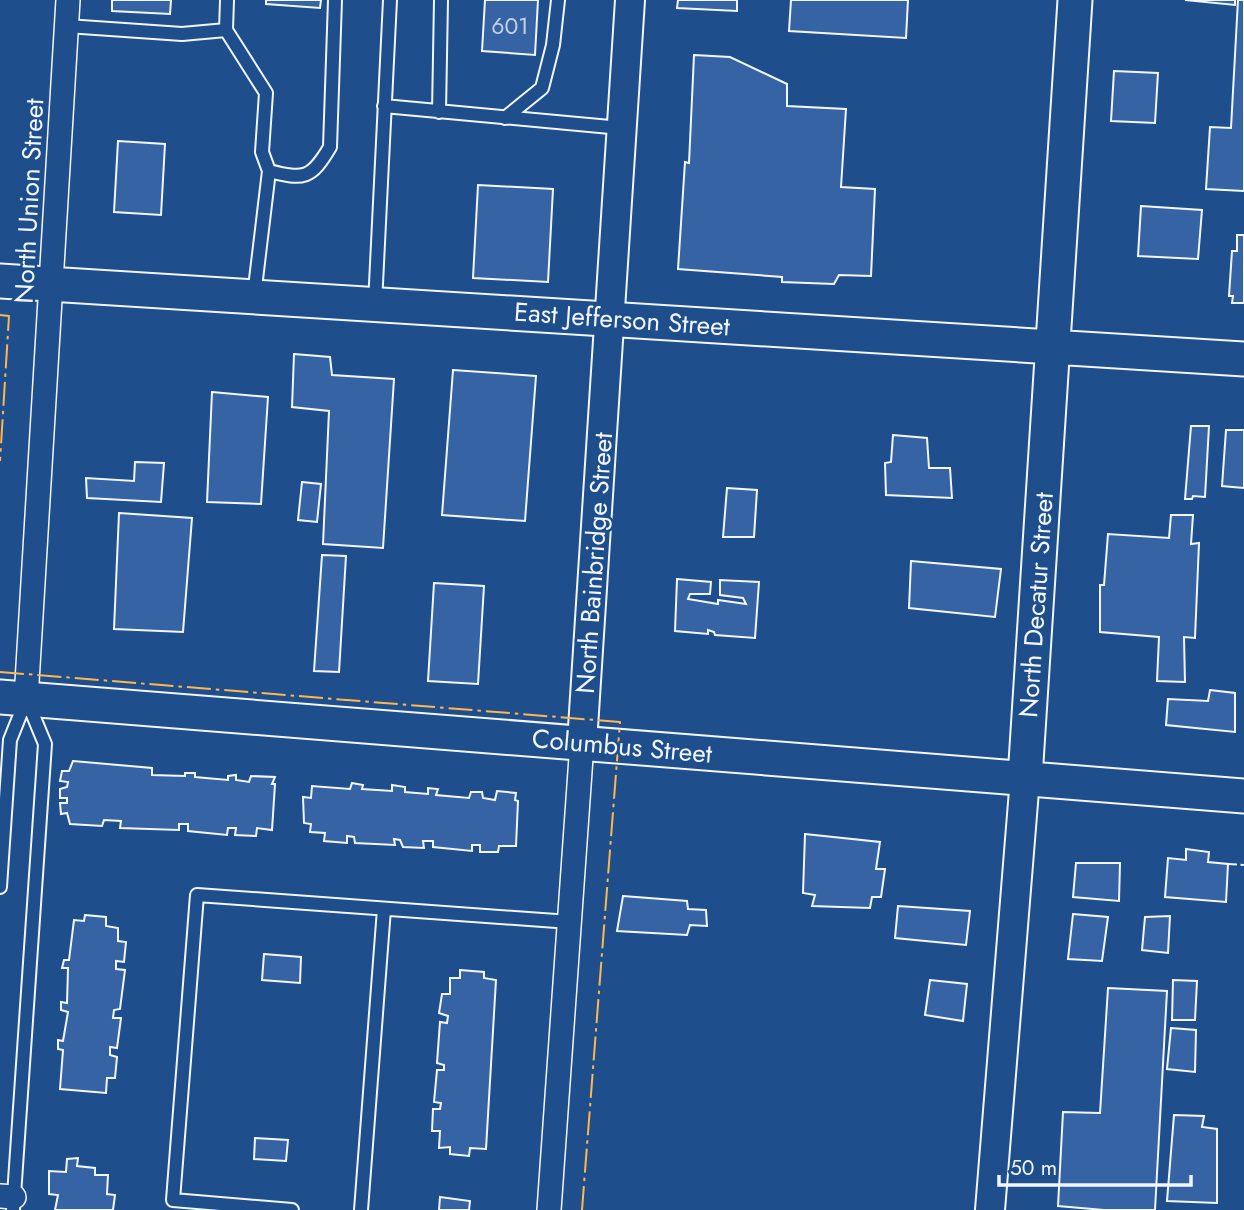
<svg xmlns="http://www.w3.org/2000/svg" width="1244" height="1210" font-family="Jost,sans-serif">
  <rect width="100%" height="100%" fill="#1f4e8c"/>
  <!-- building -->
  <path fill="#3563a3" stroke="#f2f6ff" stroke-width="2" d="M112,0H171L170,14L112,11Z
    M266,0H321L320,8L266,4Z
    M485,0H538L535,55L482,51Z
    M678,0H737V11L677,8Z
    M791,0H908L906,38L789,31Z
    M1185,0H1235V5Z
    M1238,0H1244V191L1206,189L1210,127L1231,128Z
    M694,55L730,57L787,84V106L846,109L841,187L875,189L871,276L839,275L834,284L782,282V277L678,269L685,162L689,163Z
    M1114,71L1158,73L1155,123L1111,121Z
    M118,141L165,144L161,215L114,212Z
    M478,185L553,189L548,282L473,278Z
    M1141,206L1202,210L1198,259L1138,256Z
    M1237,235H1244V303H1232L1233,296H1229L1232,251H1237Z
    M294,354L330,357L332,375L394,379L383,548L323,544L329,411L292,407Z
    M453,370L536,376L525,521L442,515Z
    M212,392L268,397L261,504L207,502Z
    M1191,426H1209L1205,497L1193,496L1192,499H1185Z
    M1226,430H1244V488L1222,486Z
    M893,435L927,438L929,468H950L952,498L886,495L885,463L891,462Z
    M135,462L164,463L161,502L87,498L86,478L134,481Z
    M302,482L321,484L317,522L298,520Z
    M727,488L757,490L754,537H723Z
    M119,513L192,518L183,632L114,629Z
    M1171,515H1193L1191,544L1199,543L1195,638L1184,637L1185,682L1157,681L1159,637L1100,632V585H1104L1108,534L1169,538Z
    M322,555L346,556L339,672L314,671Z
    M911,561L1001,569L995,617L909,608Z
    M677,579L711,582L710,594H690L688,599L718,604V600L746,604L743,598L720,595V580L759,582L755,638L715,635L714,632L708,630V634L675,631Z
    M434,583L484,586L478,684L428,681Z
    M1210,690L1235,693V732L1166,725L1168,699L1208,701Z
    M73,761L152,768V775L185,776V773H195V777L228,780V776L236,775V780L249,782L251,776L275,777L272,784H275L272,830L257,828L256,836L235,835L236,828H228L227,835L188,831V824H179V830L120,828L121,821L104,820L102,826L70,824L67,813L61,814L60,803H67V798H60V789L67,787L68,782L60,781L62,771H69Z
    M352,783L363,785L362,789L392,791V785L405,787V792L428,794V788L438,789L436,795L469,798L471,792H482L483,798L495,800L497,791L516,793L515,800L518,801L516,846H499L498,852H480V845H472V851L433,847V841H423L424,848L403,847L400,840L394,839L395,845L355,843L354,837L347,836V843L324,841L325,833L310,832L311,824L304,823L303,797L311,798L312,786L350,789Z
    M805,834L880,842L876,869H885L881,897H872L870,908L812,906L815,895L803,893Z
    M1186,849L1209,852L1208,862L1228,864L1226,902L1165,897L1168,858L1186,860Z
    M1076,863H1120L1119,901L1073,897Z
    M623,896L687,901L688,909L706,910L707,926L690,925L687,935L617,931Z
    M898,906L970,911L966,945L895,938Z
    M1073,914L1108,917L1102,961L1068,959Z
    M85,915L106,917V926L118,928V941L126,942L124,962L116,961V969L125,970L120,1009L114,1010L113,1018H121L117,1048L110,1047V1055L117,1057L115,1078H107L106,1093L60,1089L63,1050L58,1049V1040L63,1041L68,1012L61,1010V1002L67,1003L68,968H62L64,960H69L74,920L84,921Z
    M1170,916L1168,953L1142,950L1145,917Z
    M264,954L301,957L300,983L262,980Z
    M460,970L484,972V978L496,980L486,1149L470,1148L469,1156L450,1154V1147L439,1148L440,1131H432L433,1109H440L441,1103L434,1102L437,1070H444V1065L437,1063L440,1022L447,1023L448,1016L439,1013L442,994H450V978H460Z
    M930,980L967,984L963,1021L925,1015Z
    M1173,980L1197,981L1195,1020H1172Z
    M1108,988L1167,991L1155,1210H1104L1058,1206L1063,1112L1100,1113Z
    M1171,1028L1196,1030L1195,1072L1167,1069Z
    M1174,1115L1204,1116L1202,1127L1217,1129V1203L1167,1201Z
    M255,1138L288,1140L286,1161L254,1159Z
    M78,1158L77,1166L95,1168V1175H108L107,1194L115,1195L113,1210H55L58,1195L49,1194V1171L66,1172L67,1159Z
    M440,1197L470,1201L469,1210H439Z"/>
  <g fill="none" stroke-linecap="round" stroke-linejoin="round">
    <!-- service casing -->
    <g stroke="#f2f6ff" stroke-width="16">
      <path id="service" d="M227,0L226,30L266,93L262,152L269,171C304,180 311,179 330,147L335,0
        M67,26L182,34L226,30
        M384,106L621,128
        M439,112L441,0
        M505,118L542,88L553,45L558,0
        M254,296L269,171
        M375,304L390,0
        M0,887L10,740L26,700
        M13,1210L45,744L28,703
        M292,1210L173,1200L197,895L570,922
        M361,1210L384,909"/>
    </g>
    <!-- minor casing -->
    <g stroke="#f2f6ff" stroke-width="26">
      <path id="minor" d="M26,699L68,0
        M0,1196L14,1197
        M549,1210L582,743"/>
    </g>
    <!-- tertiary casing -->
    <g stroke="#f2f6ff" stroke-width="32">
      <path id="tertiary" d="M582,743L630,0
        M990,1210L1025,778"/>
    </g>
    <!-- secondary casing -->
    <g stroke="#f2f6ff" stroke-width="37">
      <path id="secondary" d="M0,281L1244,359
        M0,697L1244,796
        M1025,778L1075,0"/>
    </g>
    <!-- service -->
    <use href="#service" stroke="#1f4e8c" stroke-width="12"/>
    <!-- minor -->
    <use href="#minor" stroke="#1f4e8c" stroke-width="23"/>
    <!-- tertiary -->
    <use href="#tertiary" stroke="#1f4e8c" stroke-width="28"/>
    <!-- secondary -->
    <use href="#secondary" stroke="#1f4e8c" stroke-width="33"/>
    <!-- fence -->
    <path stroke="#f2f6ff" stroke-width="2" stroke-dasharray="9 3.5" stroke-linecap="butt" d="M1228,864L1244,865"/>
    <!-- power -->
    <path stroke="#ffb74d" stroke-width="2" stroke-dasharray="24 5 3.5 5" stroke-linecap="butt" d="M0,315L9,316L0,461
      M0,672L620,722L582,1210"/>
  </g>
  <g text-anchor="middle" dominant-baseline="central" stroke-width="5" stroke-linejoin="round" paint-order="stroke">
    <!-- number labels -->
    <g font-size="23" fill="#c3d1e8">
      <text x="510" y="26">601</text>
    </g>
    <!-- street labels -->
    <g font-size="26" fill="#f2f6ff" stroke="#1f4e8c">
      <text transform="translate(29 201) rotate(-87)">North Union Street</text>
      <text transform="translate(622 319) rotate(4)">East Jefferson Street</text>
      <text transform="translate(594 563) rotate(-86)">North Bainbridge Street</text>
      <text transform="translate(1036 605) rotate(-86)">North Decatur Street</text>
      <text transform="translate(622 746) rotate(5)">Columbus Street</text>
    </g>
  </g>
  <!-- scale -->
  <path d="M999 1175v10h192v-10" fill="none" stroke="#f2f6ff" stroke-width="3.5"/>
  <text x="1010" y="1175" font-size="21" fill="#f2f6ff" stroke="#1f4e8c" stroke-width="5" paint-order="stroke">50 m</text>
</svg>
